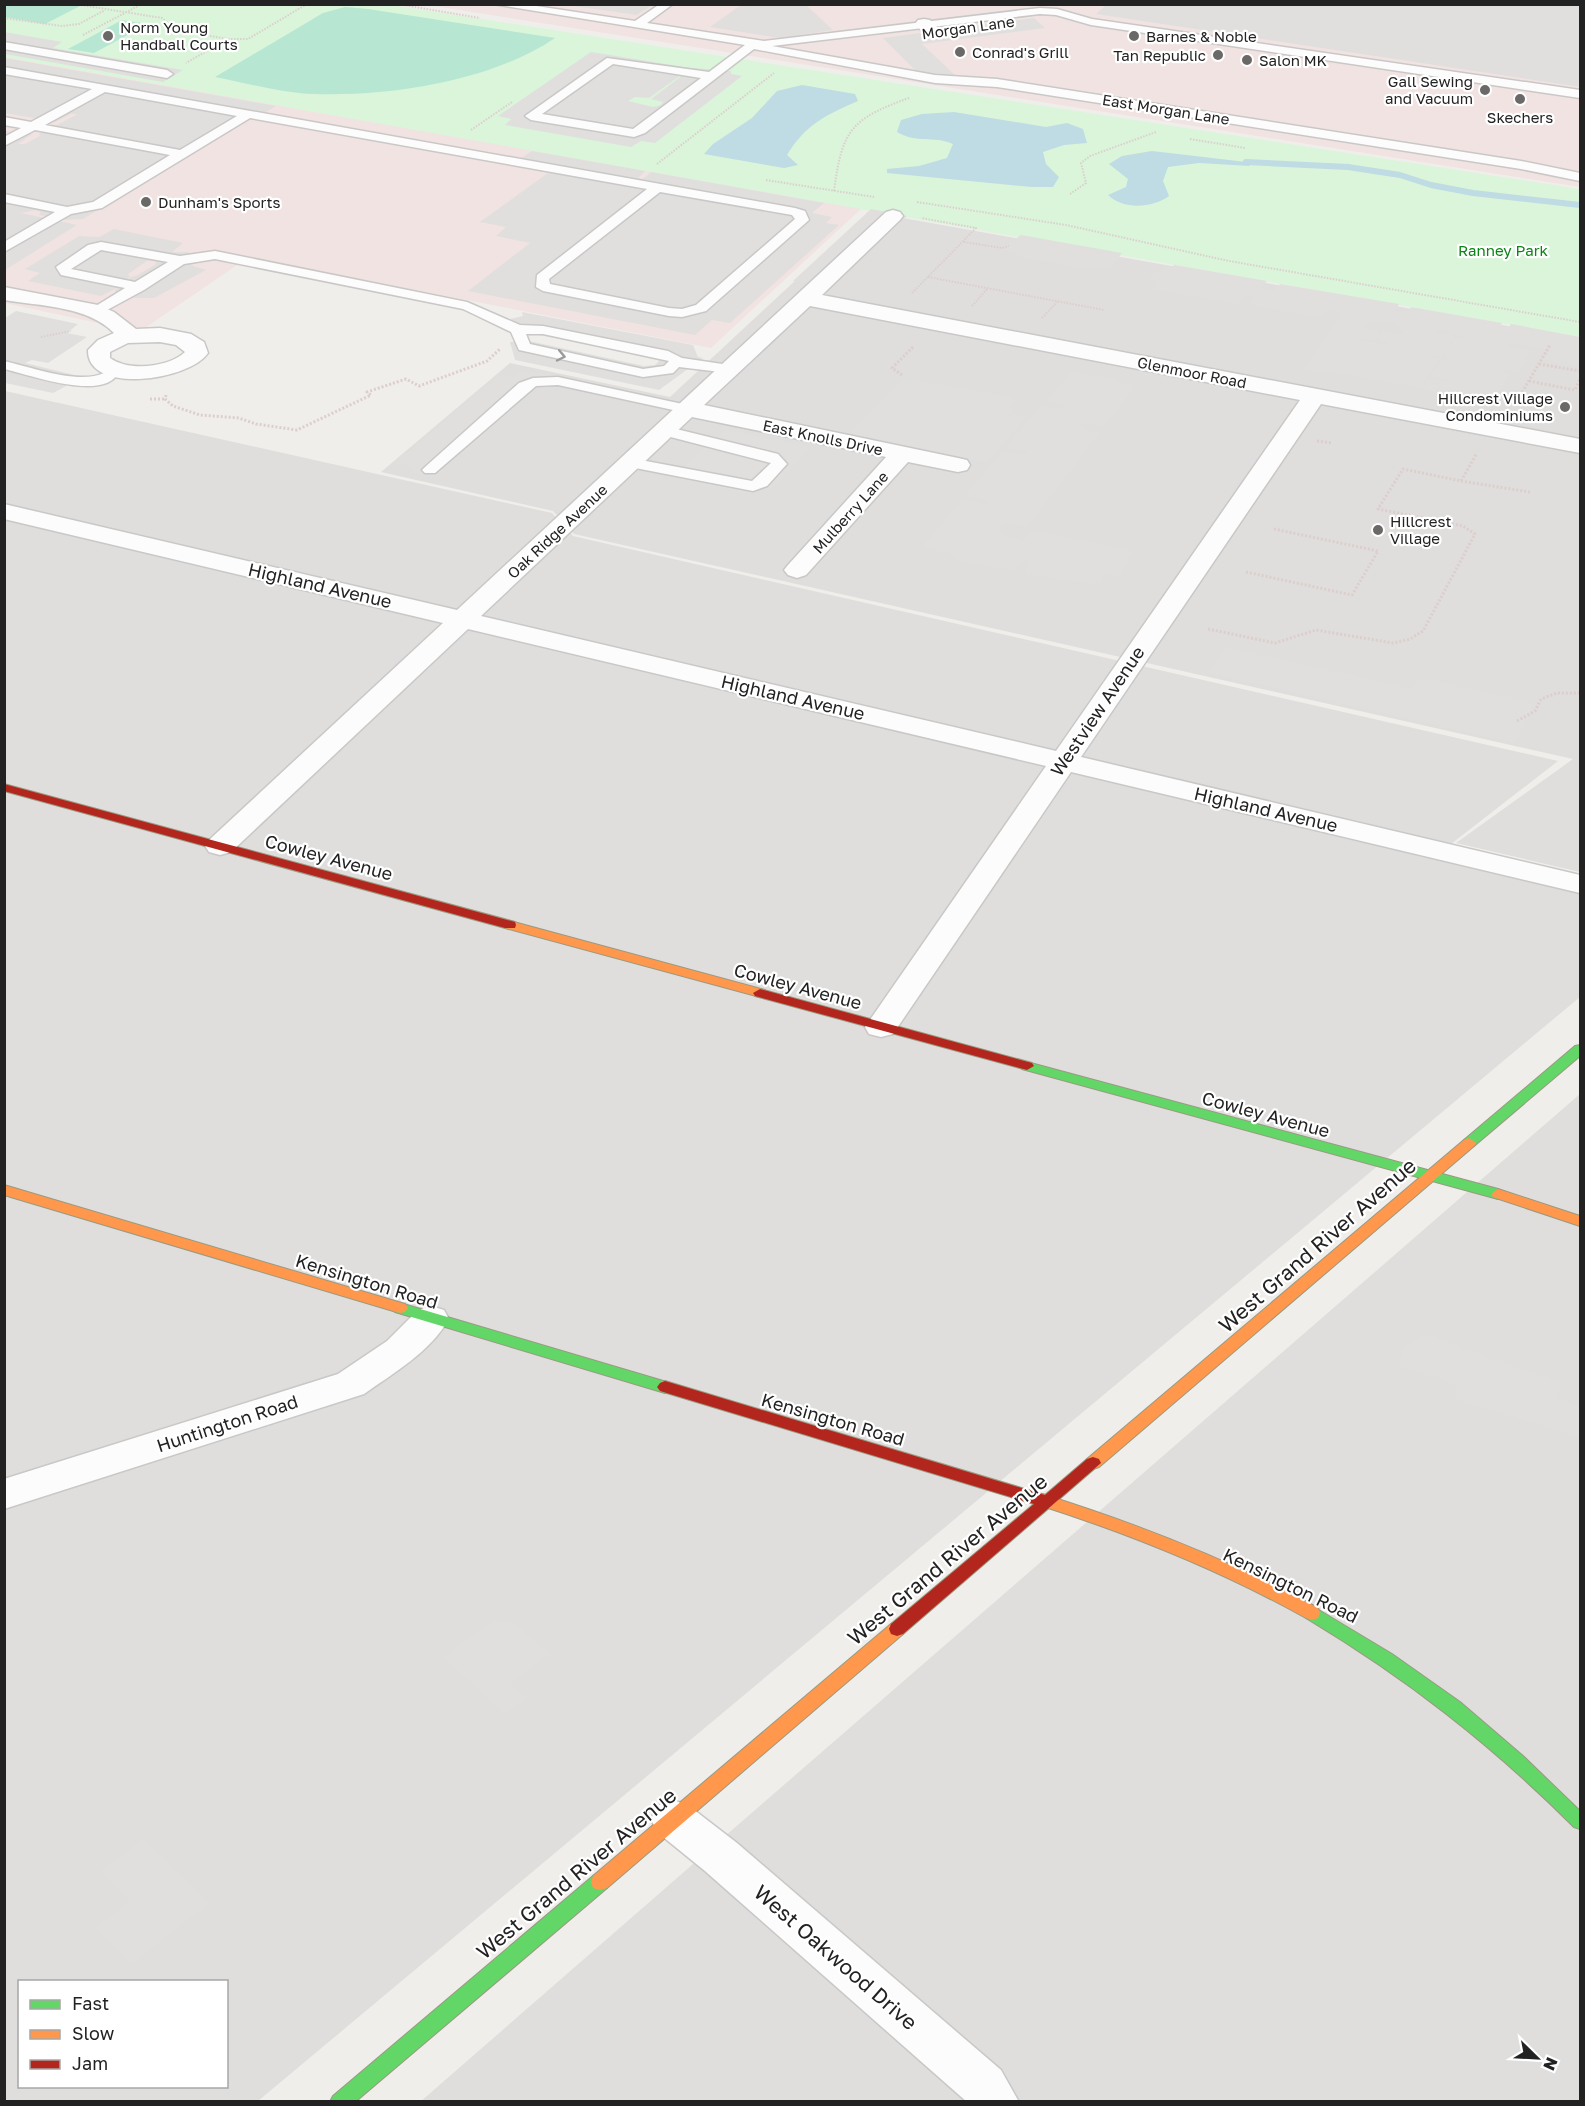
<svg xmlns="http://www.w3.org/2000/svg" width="1585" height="2106" font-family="'Golos Text',sans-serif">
  <rect width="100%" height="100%" fill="#f0eeeb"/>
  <!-- residential -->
  <path fill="#dfdedc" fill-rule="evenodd" d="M869,212L1580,339V872L1456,843L1573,759L574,534L553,511L381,472L510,363L670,397Z
    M5,391L552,513L573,536L1558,761L1433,858L1580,893V997L258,2101L5,2102ZM20,1982H226V2086H20Z
    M1580,1094V2101L420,2102L747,1817Z"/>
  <!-- commercial -->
  <path fill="#f1e3e1" d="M428,5H1580V187Z
    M4,57L862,208L711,348L249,257L139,332L5,303Z"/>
  <!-- park -->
  <path fill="#daf5da" d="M4,5H391L1580,189V337L5,57Z"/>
  <!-- pitch -->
  <path fill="#b7e6d2" d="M4,5L5,4L82,5L45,24L5,17Z
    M345,7L368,9L555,38C492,81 389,97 314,94C281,93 247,83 215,77L323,13Z
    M122,20L148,24L94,53L68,49Z"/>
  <!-- parking -->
  <path fill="#e0dfde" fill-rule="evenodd" d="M567,5L652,4V5L637,15Z
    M806,5L833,30L780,38L710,27L741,5Z
    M1106,5H1580V87L1096,14Z
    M1034,18L1045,28L922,44L957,77L920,75L883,38Z
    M4,32L62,42L53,48L183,70L163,82L5,54Z
    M591,52L691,68L649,98L635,97L628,101L653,107L661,105L663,102L651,99L692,68L731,71V74L742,76L655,143L641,141L631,147L505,125L511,119L498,116Z
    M5,58L276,106L253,120L248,119L83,219L65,220L39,215L41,212L36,210L21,213L77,225L5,270V131L32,134L18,144H25L40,136L39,134L78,114H71L55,122L5,113Z
    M532,151L645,171L638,178L643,179L651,172L824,203L812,213L832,217L826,223L839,225L730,323L712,320L695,335L468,291L530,243L496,236L506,227L480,222L548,173L511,165Z
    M871,209L907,216L830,289L793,281Z
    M114,229L183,243L172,252H188L199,261L191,265L206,270L154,298H136L115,293V290L131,277L138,275L156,264L155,260L147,261L128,274L130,277L113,290L101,296L28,281L40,273L25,269L79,236L99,237Z
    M1021,235L1122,253L1110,269H1085L1017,257L1016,252L1002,249Z
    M1175,265L1267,281L1262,287L1264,290H1275L1280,284L1399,304L1395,311L1407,313L1411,307L1502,323L1500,326L1509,327L1511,324L1580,337V366L1545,360L1549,350L1508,343L1506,346L1509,347L1530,350L1519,372L1493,368L1510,373L1493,403L1443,396V393L1423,389L1429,379L1453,382L1431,376L1442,360L1465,362L1443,357L1456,337L1479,339L1438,330L1434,332L1455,336L1441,357L1419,354L1440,359L1429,376L1407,374L1427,379L1421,388L1352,375L1366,353L1351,375L1303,370L1341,316L1336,311L1328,309L1321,317L1249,305L1254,296H1244L1237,304L1152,289L1158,282L1149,279L1155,272ZM1383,321L1396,322L1404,335L1383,332L1378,340L1398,346L1354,338L1376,340L1381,332L1361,327L1372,322Z
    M16,311L78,324L67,333L87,337L48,363L32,360L25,363L83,377L53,393L5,383V318Z
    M522,312L693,345L698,357L703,358L659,390L515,360L510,342L529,341L644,366L655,365L659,361L653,357L539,335L510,319L523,316Z
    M520,371L558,375L548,385H541L435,477L411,472L413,468L395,463L499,375L515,378Z
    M1071,372L1116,379L1117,382L1136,385L1104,427L1087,423L1079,425L1083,429L1100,432L1027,527L1004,523L1000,528L1003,534L1012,538L1023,541L1031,530L1133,551L1120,576L1104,574L1100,585L1025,574L1028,561H1021L1014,571L957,560L951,553L922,547L962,500L987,504L988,500L965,495L1003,452L1027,455L1028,451L1006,447L1041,406L1065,409L1064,404L1046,401Z
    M903,378L1015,398L1008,407L1014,408L1011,413L1027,416L987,463L850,433Z
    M725,430L810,447L772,488L763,486L757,492L749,494L670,477L679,467L685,468L706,447L700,445L711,435L719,437Z
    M1227,647L1413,689L1419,677L1534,703L1515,743L1209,673Z
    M1424,1334L1562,1383L1556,1398L1580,1407V1437L1455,1399L1457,1384L1395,1365L1406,1346Z
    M493,1621L514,1623L550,1654L510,1683L527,1699L505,1714L443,1657Z
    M144,1839L209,1903L131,1964L96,1928L130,1901L101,1871Z"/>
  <!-- water -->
  <path fill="#bfdbe3" d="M802,85L855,94L858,101C826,115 806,124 787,155L798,165L784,168L704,154L713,144L752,118L777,91Z
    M954,112L1046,127L1067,123L1083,129L1087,143L1064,145L1043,152L1046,164L1059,177L1053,187H1032L887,173V169L919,166L947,158L953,144C933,135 917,144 897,132L901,120L922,114Z
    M1152,151L1246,162L1250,166L1199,163L1168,167L1163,181L1169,196C1153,208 1123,210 1108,195L1126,187L1128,179L1109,164L1122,156Z"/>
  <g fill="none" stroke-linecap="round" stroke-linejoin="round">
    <!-- stream -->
    <path stroke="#bfdbe3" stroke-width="6" d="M1246,162L1348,167L1400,175L1431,185L1473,193L1580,205"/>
    <!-- lane casing -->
    <g stroke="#c9c8c7" stroke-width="3">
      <path id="lane" d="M493,4H523L635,21L660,4H673L647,23L764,41L1040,8L1057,9L1092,19L1580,90V98L1091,25L1056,15L1040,14L772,46L935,75L997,79L1521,161L1580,173V181L1521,169L997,87L935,83L754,49L645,133L634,137L531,120L525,116L607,58L709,72L745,45ZM613,64L701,78L633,129L542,114Z
        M4,42L167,70L173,74L167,78L4,49Z
        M4,67L795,208L805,211L809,220L706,311L682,317L669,316L543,291L536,287L537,275L647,189L250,118L102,208L71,214L4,252V242L55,212L4,202V194L67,207L93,202L170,155L35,130L4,146V137L21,128L4,125V117L31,122L92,89L4,74ZM105,92L237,116L180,150L45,125ZM660,192L792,215L795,219L696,305L682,309L669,308L550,284L549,279Z
        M101,242L180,256L215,251L467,302L520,325L543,326L668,351L682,358L729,365L736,369L729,373L679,367L673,373L643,377L519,350L511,332L463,309L215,259L184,264L144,290L96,316L89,312L91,309L125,288L61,275L56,267L88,245ZM101,250L168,262L135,282L71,269ZM526,334H543L669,361L664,366L643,369L530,344Z
        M4,361C31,367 79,385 104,373L101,368L108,364L119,371C107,403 30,375 4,369Z
        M558,377L687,405L694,409L687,413L558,385L536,386L435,473H425L422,470L425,467L519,383L533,378Z
        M664,426L778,454L787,464L767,486L753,491L625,466L622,463L630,458L752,481L771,463L659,434L656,431Z"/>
    </g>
    <!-- street casing -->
    <g stroke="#c9c8c7" stroke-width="3">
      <path id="street" d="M924,19L930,20L942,32L939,36H927L915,24L918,20Z
        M893,210L900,212L903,216L900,220L822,295L1580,439V453L1321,404L1081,757L1580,875V893L1071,772L893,1034L881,1037L869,1034L865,1027L1046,766L468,629L231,852L220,855L209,852L205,846L209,840L443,623L4,519V504L457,610L886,212ZM810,306L1300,400L1056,751L481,616L692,417L886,457L788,565L784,570L788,575L797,578L806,575L908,462L958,472L967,470L970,465L967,460L958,458L704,405Z
        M4,287L98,305L114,312L136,329L160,328L191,334L204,342L208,353C189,381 87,395 88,350L98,340L114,333C88,306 40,306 4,300ZM160,342L176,345L185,352C169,367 129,372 110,358V352L128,343Z
        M431,1306L444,1310L449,1319C430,1352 395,1372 364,1394L4,1509V1479L338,1374L387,1341L418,1310Z
        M673,1800L689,1806L737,1843L1001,2070L1019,2102H967L705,1871L657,1832L651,1819L657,1806Z"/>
    </g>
    <!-- fast casing -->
    <g stroke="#999a82" stroke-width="2">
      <path id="fast" d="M1580,1045V1056L1474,1146H1464L1462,1143L1464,1140L1575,1046Z
        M1027,1062L1498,1189L1505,1194L1498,1199L1022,1069L1020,1066L1022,1063Z
        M400,1303L670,1383L673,1387L670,1391L665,1393L395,1312L392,1308L395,1304Z
        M1312,1606L1392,1654L1460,1702L1523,1756L1580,1811V1829L1574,1827C1490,1743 1407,1679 1306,1618L1304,1613L1306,1608Z
        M600,1874L607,1876L609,1882L607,1888L355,2102H330L333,2096L593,1876Z"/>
    </g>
    <!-- slow casing -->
    <g stroke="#999a82" stroke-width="2">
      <path id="slow" d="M510,921L765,990L767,993L760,997L505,928L504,925Z
        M1469,1138L1476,1143L1474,1146L1099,1467L1093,1469L1087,1467L1085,1463L1087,1459L1464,1140Z
        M4,1185L405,1304L408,1308L405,1312L400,1313L4,1195Z
        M1498,1189L1580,1216V1226L1493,1197L1491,1194Z
        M1042,1494C1138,1524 1230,1560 1318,1608L1320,1613L1318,1618L1312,1620L1306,1618C1220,1570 1130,1534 1036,1504L1034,1500L1036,1496Z
        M897,1622L903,1624L905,1629L903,1634L607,1888L600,1890L593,1888L591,1882L593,1876L891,1624Z"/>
    </g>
    <!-- jam casing -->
    <g stroke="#999a82" stroke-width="2">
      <path id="jam" d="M4,784L515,922L516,925L515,928H505L4,791Z
        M760,989L1032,1063L1034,1066L1027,1070L755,996L753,993Z
        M665,1381L1045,1495L1087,1459L1093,1457L1099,1459L1101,1463L903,1634L897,1636L891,1634L889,1629L891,1624L1034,1504L660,1391L657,1387L660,1383Z"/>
    </g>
    <!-- path-far1 -->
    <path stroke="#dccecd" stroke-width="2" stroke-dasharray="1.5 1.5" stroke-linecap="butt" d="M397,4L480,18
      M81,5L162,18L176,30L228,39L186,63
      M4,18L62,26L79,24L105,10
      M83,35L138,6
      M228,39H248L307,4
      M471,130L512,102
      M1190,139L1245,148
      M657,164L774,73
      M766,180L874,197
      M834,191C842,131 850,119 909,98
      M1070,194L1086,183L1081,163L1090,156L1156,132
      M917,202L1066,225L1229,261L1580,322
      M964,242L1002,248L1009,246
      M928,277L1104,310
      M912,293L976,228L921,218
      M972,306L987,289
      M1042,318L1057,302
      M41,337L71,331"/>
    <!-- path -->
    <path stroke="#dccecd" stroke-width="3" stroke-dasharray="2 2" stroke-linecap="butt" d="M1539,364L1580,371
      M902,375L892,368L914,346
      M1529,381L1575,390L1580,379
      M166,395L165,399L173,406L200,415L239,418L256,424L297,430L371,395L367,392L406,379L419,386L487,361L500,349
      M150,399H165
      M1514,406L1550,345
      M1317,441L1332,443
      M1461,481L1530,492
      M1246,572L1352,595L1378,551L1274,529
      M1208,629L1275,643L1316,630L1393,643L1410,639L1423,631L1475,534L1463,526L1378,509L1403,469L1461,481L1477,453
      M1517,721L1535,711L1541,699L1557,693H1580"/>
    <!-- lane -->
    <use href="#lane" fill="#fdfcfc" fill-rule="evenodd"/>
    <!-- street -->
    <use href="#street" fill="#fdfcfc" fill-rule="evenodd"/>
    <!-- fast -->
    <use href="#fast" fill="#63d668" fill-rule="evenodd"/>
    <!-- slow -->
    <use href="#slow" fill="#ff974d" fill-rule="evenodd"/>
    <!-- jam -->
    <use href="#jam" fill="#b3261e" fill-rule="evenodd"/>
  </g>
  <!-- one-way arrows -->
  <defs><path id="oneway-chevron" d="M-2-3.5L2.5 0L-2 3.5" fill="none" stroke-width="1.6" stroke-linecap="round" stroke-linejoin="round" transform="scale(1.5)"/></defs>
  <use stroke="#9a9a9a" href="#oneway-chevron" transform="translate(561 356) rotate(12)"/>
  <!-- markers -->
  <g fill="#6a6968" stroke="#fff" stroke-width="2">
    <circle cx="108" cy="36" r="6"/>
    <circle cx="1134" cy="36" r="6"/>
    <circle cx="960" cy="52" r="6"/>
    <circle cx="1218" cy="55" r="6"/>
    <circle cx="1247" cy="60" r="6"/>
    <circle cx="1485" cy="90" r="6"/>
    <circle cx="1520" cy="99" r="6"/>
    <circle cx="146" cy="202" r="6"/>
    <circle cx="1565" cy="407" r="6"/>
    <circle cx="1378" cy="530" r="6"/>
  </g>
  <g text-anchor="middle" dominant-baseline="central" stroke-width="4.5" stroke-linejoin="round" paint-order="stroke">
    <!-- far-poi labels -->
    <g font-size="15" fill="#222" stroke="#fff" text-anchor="start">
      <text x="120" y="27">Norm Young<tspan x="120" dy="17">Handball Courts</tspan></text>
      <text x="1146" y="36">Barnes &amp; Noble</text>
      <text x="972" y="52">Conrad's Grill</text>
      <text x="1206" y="55" text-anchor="end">Tan Republic</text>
      <text x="1259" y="60">Salon MK</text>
      <text x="1473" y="81" text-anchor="end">Gall Sewing<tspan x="1473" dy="17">and Vacuum</tspan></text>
      <text x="1520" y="117" text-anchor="middle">Skechers</text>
      <text x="158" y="202">Dunham's Sports</text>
      <text x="1553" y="398" text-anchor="end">Hillcrest Village<tspan x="1553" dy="17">Condominiums</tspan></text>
      <text x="1390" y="521">Hillcrest<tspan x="1390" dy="17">Village</tspan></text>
    </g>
    <!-- far-street labels -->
    <g font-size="15" fill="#222" stroke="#fff">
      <text transform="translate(968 27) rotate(-8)">Morgan Lane</text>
      <text transform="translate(1166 109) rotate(9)">East Morgan Lane</text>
      <text transform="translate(1192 372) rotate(11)">Glenmoor Road</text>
      <text transform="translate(823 437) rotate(12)">East Knolls Drive</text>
      <text transform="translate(850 512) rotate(-48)">Mulberry Lane</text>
      <text transform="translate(557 531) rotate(-43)">Oak Ridge Avenue</text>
    </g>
    <!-- far-park labels -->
    <g font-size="15" fill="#0c8416" stroke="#fff">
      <text x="1503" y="250">Ranney Park</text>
    </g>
    <!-- street labels -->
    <g font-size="18" fill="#222" stroke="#fff">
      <text transform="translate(320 585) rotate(13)">Highland Avenue</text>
      <text transform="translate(793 697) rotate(13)">Highland Avenue</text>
      <text transform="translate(1097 711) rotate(-56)">Westview Avenue</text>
      <text transform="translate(1266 809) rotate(13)">Highland Avenue</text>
      <text transform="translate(329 857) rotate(15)">Cowley Avenue</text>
      <text transform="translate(798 986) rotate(15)">Cowley Avenue</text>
      <text transform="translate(1266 1114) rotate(15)">Cowley Avenue</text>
      <text transform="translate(367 1281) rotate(17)">Kensington Road</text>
      <text transform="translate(833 1419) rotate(16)">Kensington Road</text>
      <text transform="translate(227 1423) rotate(-18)">Huntington Road</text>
      <text transform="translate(1291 1585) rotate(26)">Kensington Road</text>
    </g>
    <!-- near-street labels -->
    <g font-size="21" fill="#222" stroke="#fff">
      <text transform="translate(1317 1245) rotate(-41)">West Grand River Avenue</text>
      <text transform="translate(947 1559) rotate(-40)">West Grand River Avenue</text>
      <text transform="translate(576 1873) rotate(-40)">West Grand River Avenue</text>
      <text transform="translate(836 1957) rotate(41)">West Oakwood Drive</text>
    </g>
  </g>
  <!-- border -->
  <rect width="1585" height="2106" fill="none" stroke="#222222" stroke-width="12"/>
  <!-- legend -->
  <rect x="18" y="1980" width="210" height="108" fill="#ffffff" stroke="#a7a7a7" stroke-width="1.5"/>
  <rect x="30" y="2000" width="30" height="9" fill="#63d668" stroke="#a7a7a7" stroke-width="1.5"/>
  <text x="72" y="2010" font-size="18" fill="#222222">Fast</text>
  <rect x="30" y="2030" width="30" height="9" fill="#ff974d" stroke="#a7a7a7" stroke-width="1.5"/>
  <text x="72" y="2040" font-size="18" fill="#222222">Slow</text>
  <rect x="30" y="2060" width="30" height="9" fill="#b3261e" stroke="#a7a7a7" stroke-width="1.5"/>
  <text x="72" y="2070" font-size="18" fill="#222222">Jam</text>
  <!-- north arrow -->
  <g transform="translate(1537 2058) rotate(114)" stroke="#ffffff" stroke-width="4.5" paint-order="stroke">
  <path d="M0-4.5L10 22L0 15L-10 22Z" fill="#222222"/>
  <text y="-9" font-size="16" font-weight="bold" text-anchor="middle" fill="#222222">N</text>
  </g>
</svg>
